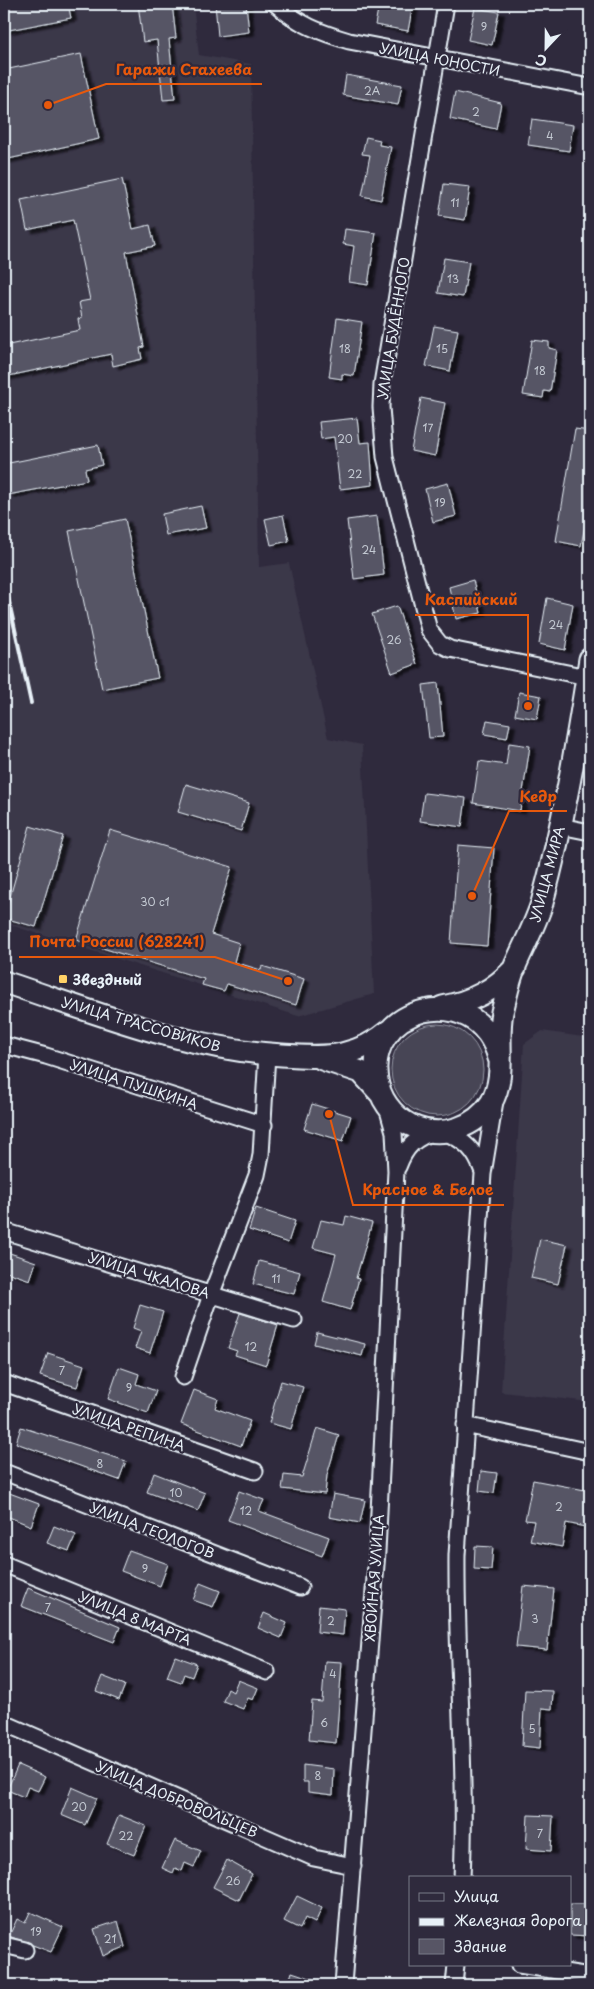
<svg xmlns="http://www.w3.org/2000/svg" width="594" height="1989" font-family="'Playpen Sans',sans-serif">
  <defs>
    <filter id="shadow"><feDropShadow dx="5.5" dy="3" stdDeviation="1" flood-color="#0009"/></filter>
  </defs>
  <rect width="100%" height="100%" fill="#2f2a3d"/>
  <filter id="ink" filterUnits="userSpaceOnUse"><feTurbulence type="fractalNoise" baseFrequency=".02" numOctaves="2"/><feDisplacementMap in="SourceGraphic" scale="10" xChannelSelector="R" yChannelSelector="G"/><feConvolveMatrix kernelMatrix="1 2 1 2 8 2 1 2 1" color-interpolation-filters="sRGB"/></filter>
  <g filter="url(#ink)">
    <!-- built -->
    <path fill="#3b3749" d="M4,4H193L199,55L251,64L259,567L289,563L328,738L362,745L374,994L298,1016L4,923Z
      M542,1031L590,1038V1402L501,1392L524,1044Z"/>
    <!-- green -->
    <path fill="#464455" stroke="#979aa6" d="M391 1070a46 46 0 1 1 92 0a46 46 0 1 1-92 0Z"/>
    <!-- building -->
    <path fill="#575565" stroke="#e8f1f8" filter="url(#shadow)" d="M4,4H68L71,18L4,31Z
      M138,4H172L176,38L169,39L175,99L163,100L157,40L143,42Z
      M215,4H246L249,32L218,36Z
      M379,4H413L408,31L375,25Z
      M475,8L499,12L492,45L468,40Z
      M81,54L99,139L4,160V70Z
      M346,75L402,85L398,105L343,95Z
      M455,92L501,103L496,129L450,119Z
      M532,119L573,125L569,151L528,145Z
      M366,137L380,140L379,145L391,147L381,200L362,196L370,155L362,154Z
      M122,179L133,229L150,225L155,246L126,252L144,347L140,348L142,359L113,366L111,354L4,377V346L80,330L78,319L82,318L79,302L90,300L73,220L27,230L21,200Z
      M444,184L470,187L465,220L439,216Z
      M345,229L376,233L368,285L349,282L354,246L343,244Z
      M444,258L469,262L463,297L438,293Z
      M337,318L362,322L354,376L342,374V379L329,377Z
      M434,326L458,330L450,371L426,366Z
      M532,340L549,342V348L557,350L550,392L544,391L543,398L523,395Z
      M421,398L445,403L435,456L411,451Z
      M357,418L360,443L370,442L373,485L340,489L334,437L321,439L319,422Z
      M575,429L590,431V500L581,546L556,541Z
      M98,445L102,465L85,469L87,480L8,495L4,464Z
      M448,483L456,516L433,522L425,489Z
      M201,506L206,528L166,535L162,514Z
      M283,515L289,541L271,545L265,519Z
      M377,516L384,575L354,579L347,520Z
      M125,519L158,678L102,689L69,531Z
      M473,580L481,613L456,619L449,587Z
      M547,598L573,604L565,650L539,644Z
      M397,606L417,664L392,673L372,614Z
      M438,683L443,737L429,738L423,685Z
      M519,692L541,696L537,719L515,715Z
      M487,720L510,724L507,738L484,734Z
      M509,743L530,746L520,811L473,803L479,761L506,765Z
      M186,784L249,803L241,831L178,812Z
      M424,793L466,798L462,827L420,821Z
      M30,826L63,836L36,927L4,918Z
      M110,830L232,867L211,934L239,943L234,962L261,970L262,966L304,979L296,1005L227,984L224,991L202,985L204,979L76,940Z
      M458,845L494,848L487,946L451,943Z
      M312,1104L351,1116L343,1141L304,1129Z
      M256,1208L295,1221L288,1243L249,1230Z
      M346,1216L372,1223L356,1278L359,1279L350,1310L323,1302L336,1254L313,1248L321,1220L344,1225Z
      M540,1239L567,1245L558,1284L531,1278Z
      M4,1251L36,1262L30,1280L4,1271Z
      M259,1261L300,1272L294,1294L253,1284Z
      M140,1305L163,1312L150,1353L135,1348L141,1331L133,1328Z
      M240,1313L278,1325L266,1365L235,1355L237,1351L228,1348Z
      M317,1332L365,1344L362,1356L314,1344Z
      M48,1353L84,1365L77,1387L40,1376Z
      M119,1367L139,1374L136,1384L156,1391L148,1413L108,1399Z
      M281,1381L303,1387L291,1429L269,1423Z
      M194,1390L218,1399L215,1408L250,1421L241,1446L181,1424Z
      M21,1427L126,1461L119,1480L16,1443Z
      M317,1428L339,1435L327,1475L325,1494L282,1489L284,1475L302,1477Z
      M481,1471L497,1473L494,1493L479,1491Z
      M154,1473L205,1493L198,1511L147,1492Z
      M533,1480L590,1491V1528L566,1523L562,1547L530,1541L534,1521L525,1520Z
      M4,1491L39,1504L31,1526L4,1515Z
      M239,1491L264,1500L259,1511L329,1537L322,1556L228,1520Z
      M333,1494L365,1500L360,1523L329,1517Z
      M54,1526L76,1535L69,1551L47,1543Z
      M475,1546L493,1547L491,1570L474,1569Z
      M129,1550L168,1564L160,1586L121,1571Z
      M200,1583L220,1591L213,1607L193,1600Z
      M523,1586L554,1589L547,1650L516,1647Z
      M28,1588L120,1627L114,1642L21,1606Z
      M319,1606L345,1609L343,1635L317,1632Z
      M264,1613L287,1623L281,1638L258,1628Z
      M175,1656L197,1664L192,1677L184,1674L181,1682L167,1677Z
      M325,1661L342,1662L336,1743L309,1740L312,1701L322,1702Z
      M102,1676L125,1685L119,1700L96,1691Z
      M238,1680L258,1688L253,1700L248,1698L243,1709L223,1701L228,1689L233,1692Z
      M525,1690L553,1691L552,1709L542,1708L540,1748L522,1746Z
      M18,1765L45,1777L38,1791L28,1787L24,1797L7,1790Z
      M303,1765L334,1769L333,1795L308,1792V1782H303Z
      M72,1787L97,1798L85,1825L61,1815Z
      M119,1815L146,1826L134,1855L107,1844Z
      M528,1815L553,1816L551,1851L526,1849Z
      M175,1840L201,1851L194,1867L185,1863L182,1871L175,1868L173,1873L162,1868Z
      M227,1860L252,1874L239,1900L213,1887Z
      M297,1896L322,1908L315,1923L305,1918L300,1929L284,1921Z
      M570,1904H590V1936L570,1935Z
      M30,1912L63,1927L51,1952L9,1936L17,1919L25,1923Z
      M118,1921L125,1947L103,1956L94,1929Z
      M292,1972L325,1983L324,1985H288Z"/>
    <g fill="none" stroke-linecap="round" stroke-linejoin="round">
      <!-- street casing -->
      <g stroke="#e8f1f8" stroke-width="19">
        <path id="street" d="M276,4C297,24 322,33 349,41L590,87
          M446,4L382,384L381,407L385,457L429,630L440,644L450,649L587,677
          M560,826L590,832
          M4,1045L46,1056L264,1125
          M443,1132C465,1140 475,1150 483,1172
          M398,1167C405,1148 415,1137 435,1132
          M4,1231L294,1320
          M183,1377L211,1295L257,1175L261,1155L267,1054
          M4,1383L255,1471
          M465,1425L590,1452
          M4,1472L300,1587
          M4,1564L267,1672
          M4,1723L314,1858L353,1866
          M462,1878C467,1770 456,1663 457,1555L483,1174L495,1101
          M4,1945L25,1950
          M519,1965L590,1976
          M343,1985L377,1552L396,1171L394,1132L387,1107
          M454,1985L456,1965"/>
      </g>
      <!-- secondary casing -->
      <g stroke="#e8f1f8" stroke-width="25">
        <path id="secondary" d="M4,982C95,1012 186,1049 282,1055C302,1056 322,1058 342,1054C360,1050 376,1042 390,1030
          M442,1007C472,1002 494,990 515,968
          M499,1058C477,976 359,1006 378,1085C383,1105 398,1121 417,1128C444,1138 475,1127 491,1103C507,1076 496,1042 502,1012C506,997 509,980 515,966C524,945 535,925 542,903C564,823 577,740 590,659
          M322,1059L361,1072L380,1093"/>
      </g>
      <!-- street -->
      <use href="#street" stroke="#2f2a3d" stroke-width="15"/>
      <!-- secondary -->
      <use href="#secondary" stroke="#2f2a3d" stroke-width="21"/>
      <!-- rail -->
      <path stroke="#e8f1f8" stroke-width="4" d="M4,579L31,703"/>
    </g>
  </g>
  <!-- markers -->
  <rect fill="#ffd166" stroke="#2f2a3d" stroke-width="2" x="58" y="974" width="10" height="10" rx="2.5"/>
  <g text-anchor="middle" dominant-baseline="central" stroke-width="4.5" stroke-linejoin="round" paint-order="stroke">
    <!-- number labels -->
    <g font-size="11" fill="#c4cad3">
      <text x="484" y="26">9</text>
      <text x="372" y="90">2А</text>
      <text x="476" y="111">2</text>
      <text x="550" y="135">4</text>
      <text x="455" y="202">11</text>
      <text x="453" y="278">13</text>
      <text x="345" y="348">18</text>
      <text x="442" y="348">15</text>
      <text x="540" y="370">18</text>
      <text x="428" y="427">17</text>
      <text x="345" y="438">20</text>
      <text x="355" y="473">22</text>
      <text x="440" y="502">19</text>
      <text x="369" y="549">24</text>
      <text x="556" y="624">24</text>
      <text x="394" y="639">26</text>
      <text x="155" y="901">30 с1</text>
      <text x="276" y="1278">11</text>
      <text x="251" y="1346">12</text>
      <text x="62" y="1370">7</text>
      <text x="129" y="1387">9</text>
      <text x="100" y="1463">8</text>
      <text x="176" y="1492">10</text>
      <text x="559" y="1506">2</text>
      <text x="246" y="1510">12</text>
      <text x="145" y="1568">9</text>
      <text x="48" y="1607">7</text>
      <text x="535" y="1618">3</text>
      <text x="331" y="1620">2</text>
      <text x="333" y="1673">4</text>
      <text x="324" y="1722">6</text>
      <text x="532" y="1728">5</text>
      <text x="318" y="1775">8</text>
      <text x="79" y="1806">20</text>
      <text x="540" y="1833">7</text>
      <text x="126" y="1835">22</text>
      <text x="233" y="1880">26</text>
      <text x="36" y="1931">19</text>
      <text x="110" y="1938">21</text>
    </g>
    <!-- street labels -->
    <g font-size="14" fill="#e8f1f8" stroke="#2f2a3d">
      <text transform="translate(440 59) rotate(11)">УЛИЦА ЮНОСТИ</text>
      <text transform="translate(393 328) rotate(-81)">УЛИЦА БУДЁННОГО</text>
      <text transform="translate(547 874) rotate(-75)">УЛИЦА МИРА</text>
      <text transform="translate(141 1024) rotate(16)">УЛИЦА ТРАССОВИКОВ</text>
      <text transform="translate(134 1084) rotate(18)">УЛИЦА ПУШКИНА</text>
      <text transform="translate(149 1275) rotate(17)">УЛИЦА ЧКАЛОВА</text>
      <text transform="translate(129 1427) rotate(19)">УЛИЦА РЕПИНА</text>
      <text transform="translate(152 1530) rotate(21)">УЛИЦА ГЕОЛОГОВ</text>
      <text transform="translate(374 1578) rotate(-86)">ХВОЙНАЯ УЛИЦА</text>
      <text transform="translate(135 1618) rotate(22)">УЛИЦА 8 МАРТА</text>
      <text transform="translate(177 1799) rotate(23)">УЛИЦА ДОБРОВОЛЬЦЕВ</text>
    </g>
    <!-- poi labels -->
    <g font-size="14" font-weight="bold" fill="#e8f1f8" stroke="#2f2a3d" text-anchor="start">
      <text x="73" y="979">Звездный</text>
    </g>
  </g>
  <!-- callouts -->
  <path fill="none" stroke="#e8590c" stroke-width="2" d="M48 105L106 84H262M528 706L528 615H415M472 896L509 811H567M288 981L215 957H19M329 1114L353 1205H504"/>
  <g fill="#e8590c" stroke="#2f2a3d" stroke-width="2">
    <circle cx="48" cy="105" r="5"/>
    <circle cx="528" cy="706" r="5"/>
    <circle cx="472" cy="896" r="5"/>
    <circle cx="288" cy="981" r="5"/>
    <circle cx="329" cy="1114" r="5"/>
  </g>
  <g font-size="15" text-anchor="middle" font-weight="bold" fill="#e8590c" stroke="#2f2a3d" stroke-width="4.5" stroke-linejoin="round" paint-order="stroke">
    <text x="184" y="75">Гаражи Стахеева</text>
    <text x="471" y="605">Каспийский</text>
    <text x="538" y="802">Кедр</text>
    <text x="117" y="947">Почта России (628241)</text>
    <text x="428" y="1195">Красное &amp; Белое</text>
  </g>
  <!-- margin -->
  <rect width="594" height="1989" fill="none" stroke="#2f2a3d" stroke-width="20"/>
  <rect x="10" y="10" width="574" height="1969" fill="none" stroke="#e8f1f8" stroke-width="2" filter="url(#ink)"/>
  <!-- legend -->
  <rect x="409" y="1876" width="162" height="90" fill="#2f2a3d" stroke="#797a88"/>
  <rect x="419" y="1893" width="25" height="8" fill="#2f2a3d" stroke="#797a88"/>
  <text x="454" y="1902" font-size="15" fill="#e8f1f8">Улица</text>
  <rect x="419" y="1918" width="25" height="8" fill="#e8f1f8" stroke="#797a88"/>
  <text x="454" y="1926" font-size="15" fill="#e8f1f8">Железная дорога</text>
  <rect x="419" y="1939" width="25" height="15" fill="#575565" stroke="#797a88"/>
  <text x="454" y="1952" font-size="15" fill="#e8f1f8">Здание</text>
  <!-- north arrow -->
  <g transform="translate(546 48) rotate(202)" stroke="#2f2a3d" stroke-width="4" paint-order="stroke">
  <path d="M0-4L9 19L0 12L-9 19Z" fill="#e8f1f8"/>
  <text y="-8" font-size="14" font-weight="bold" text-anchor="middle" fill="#e8f1f8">С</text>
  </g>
</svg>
